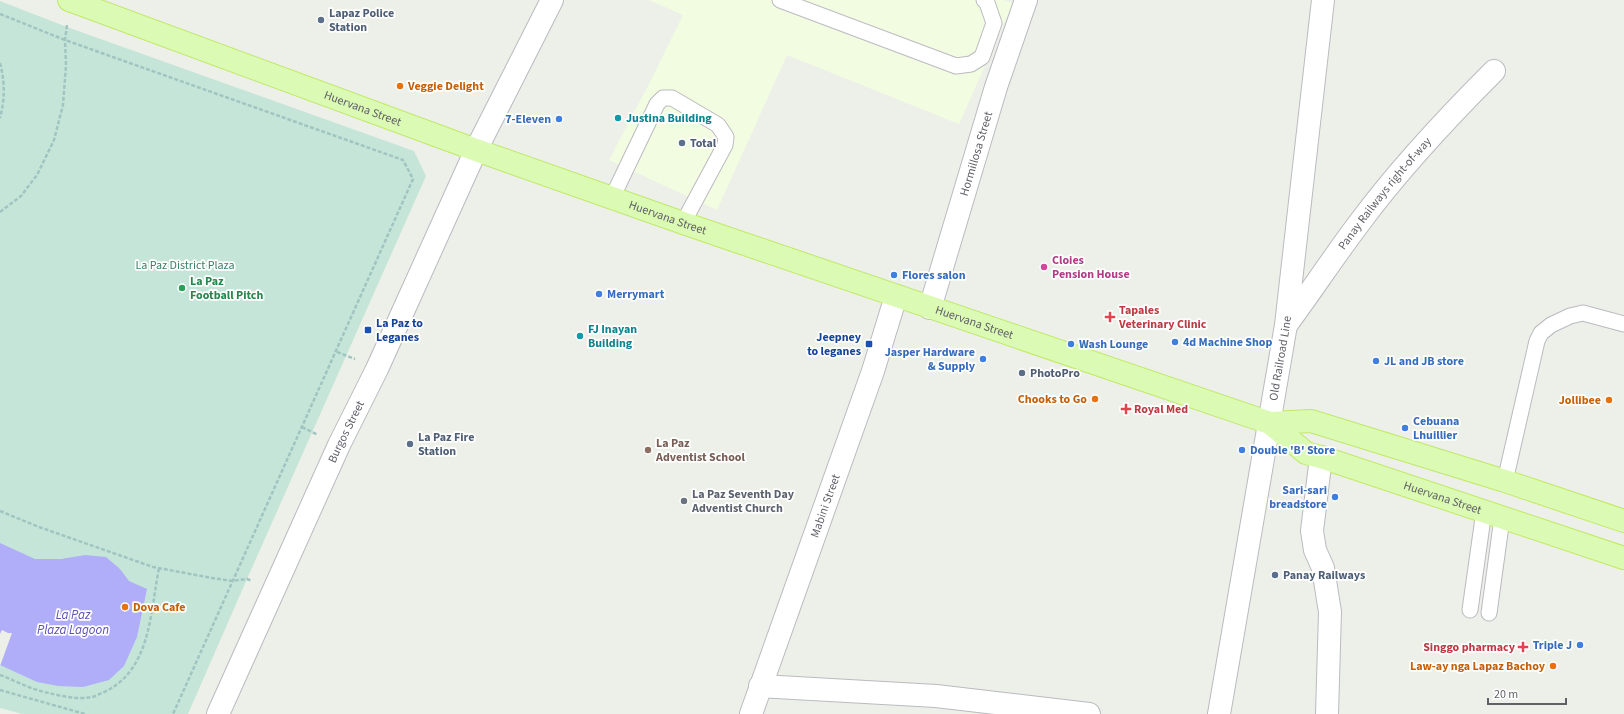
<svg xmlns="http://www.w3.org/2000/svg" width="1624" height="714" font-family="'Source Sans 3',sans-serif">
  <rect width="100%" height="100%" fill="#edf0e8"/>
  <!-- commercial -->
  <path fill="#f2fce1" d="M649,0H1004L1013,3L959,124L787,55L717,210L609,160L648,86L683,15Z"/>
  <!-- green -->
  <path fill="#c6e5d9" d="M0,1L67,27L414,151L426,176L247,579L188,714H22L0,708Z"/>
  <!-- water -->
  <path fill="#b0aef9" d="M0,543L35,559H61L85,555L106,557L120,569L129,581L147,589L137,637L124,666L109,680L83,687L58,686L37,682L0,665Z"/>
  <!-- pier -->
  <path fill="#edf0e8" d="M2,630L8,633H12L0,666V634Z"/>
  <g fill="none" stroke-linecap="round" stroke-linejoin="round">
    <!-- lane casing -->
    <g stroke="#bbbac0" stroke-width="17">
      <path id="lane" d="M780,0L956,66L971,64L982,57L994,23L987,3L984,0
        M612,198L657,104L663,98H672L718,125L726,137L725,145L683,223
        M1505,481L1537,341L1541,333L1551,325L1570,316L1583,313L1624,324
        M1470,610L1484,511
        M1489,613L1502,518"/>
    </g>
    <!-- street casing -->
    <g stroke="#bbbac0" stroke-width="24">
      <g id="street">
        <path id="s1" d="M930,308L996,87L1026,0"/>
        <path id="s2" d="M1287,324C1312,290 1335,255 1360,222C1400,168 1446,119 1494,71"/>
        <path d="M1321,457L1312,531L1315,550L1323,568L1330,612L1327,714"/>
        <path d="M760,686L936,696L1089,714"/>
        <path id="s3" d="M751,714L873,371L896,296"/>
        <path id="s4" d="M1219,714L1286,325L1323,0"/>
      </g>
    </g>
    <!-- secondary casing -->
    <g stroke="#bab9c0" stroke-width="24">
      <g id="secondary">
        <path id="s5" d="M218,714L339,445L377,369L476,150L552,0"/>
      </g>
    </g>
    <!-- primary casing -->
    <g stroke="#c0e869" stroke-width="24">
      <g id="primary">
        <path id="s6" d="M69,0L476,150L683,223L1270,423L1306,453L1321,457L1624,558"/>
        <path d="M1270,423L1311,421L1505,481L1624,521"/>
      </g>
    </g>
    <!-- path -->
    <path stroke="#a0c5c1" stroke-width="2.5" stroke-dasharray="4 2" stroke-linecap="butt" d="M0,14L65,40L403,160L413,179L173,714
      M0,63C5,82 5,99 0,118
      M0,212L21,196L37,175L54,140L63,105L66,65L65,40L67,25
      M337,352L355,359
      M302,427L318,435
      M0,511L39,527L153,567L212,578L232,581L247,579L252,581
      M0,675C16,681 32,690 49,693C60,696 79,700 91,697C95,697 99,694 102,693C151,672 150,613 159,568
      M0,690L85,714"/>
    <!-- lane -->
    <use href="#lane" stroke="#fff" stroke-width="15"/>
    <!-- street -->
    <use href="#street" stroke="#fff" stroke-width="22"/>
    <!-- secondary -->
    <use href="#secondary" stroke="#fff" stroke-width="22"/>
    <!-- primary -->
    <use href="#primary" stroke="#dbfab3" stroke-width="22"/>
  </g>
  <!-- markers -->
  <g fill="#5c6f8a" stroke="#fff" stroke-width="1.5">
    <circle cx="321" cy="20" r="4"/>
    <circle cx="682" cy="143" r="4"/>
    <circle cx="1022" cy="373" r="4"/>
    <circle cx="410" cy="444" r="4"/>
    <circle cx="1275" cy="575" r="4"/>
  </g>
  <g fill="#e8710a" stroke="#fff" stroke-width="1.5">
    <circle cx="400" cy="86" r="4"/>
    <circle cx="1095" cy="399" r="4"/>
    <circle cx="1609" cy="400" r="4"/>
    <circle cx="125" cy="607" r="4"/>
    <circle cx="1553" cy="666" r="4"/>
  </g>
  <g fill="#0f9aa8" stroke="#fff" stroke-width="1.5">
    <circle cx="618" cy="118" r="4"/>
    <circle cx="580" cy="336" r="4"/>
  </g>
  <g fill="#3f7fe0" stroke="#fff" stroke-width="1.5">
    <circle cx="559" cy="119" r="4"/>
    <circle cx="894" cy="275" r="4"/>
    <circle cx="599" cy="294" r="4"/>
    <circle cx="1175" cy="342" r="4"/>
    <circle cx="1071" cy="344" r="4"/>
    <circle cx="983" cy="359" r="4"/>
    <circle cx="1376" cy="361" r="4"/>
    <circle cx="1405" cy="428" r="4"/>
    <circle cx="1242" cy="450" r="4"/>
    <circle cx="1335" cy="497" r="4"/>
    <circle cx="1580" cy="645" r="4"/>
  </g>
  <circle fill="#d1479c" stroke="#fff" stroke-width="1.5" cx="1044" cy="267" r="4"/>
  <circle fill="#2e9e5b" stroke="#fff" stroke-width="1.5" cx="182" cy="288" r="4"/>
  <g fill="#e0444e" stroke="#fff" stroke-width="1.5">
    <path d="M1108 311h4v4h4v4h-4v4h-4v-4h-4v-4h4z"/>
    <path d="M1124 403h4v4h4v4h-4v4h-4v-4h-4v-4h4z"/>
    <path d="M1521 641h4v4h4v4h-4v4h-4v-4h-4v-4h4z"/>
  </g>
  <g fill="#1a4fb4" stroke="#fff" stroke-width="1.5">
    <rect x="364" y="326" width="8" height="8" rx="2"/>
    <rect x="865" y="340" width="8" height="8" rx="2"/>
  </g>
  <circle fill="#8d6e63" stroke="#fff" stroke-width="1.5" cx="648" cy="450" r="4"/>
  <circle fill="#6b7280" stroke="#fff" stroke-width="1.5" cx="684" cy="501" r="4"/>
  <g text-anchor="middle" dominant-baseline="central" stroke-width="3.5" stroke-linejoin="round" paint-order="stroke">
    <!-- service labels -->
    <g font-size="12" font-weight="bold" fill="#4e5e75" stroke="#fff" text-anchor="start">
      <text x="329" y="13">Lapaz Police<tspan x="329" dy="14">Station</tspan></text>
      <text x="690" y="143">Total</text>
      <text x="1030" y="373">PhotoPro</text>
      <text x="418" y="437">La Paz Fire<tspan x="418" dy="14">Station</tspan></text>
      <text x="1283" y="575">Panay Railways</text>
    </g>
    <!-- food labels -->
    <g font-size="12" font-weight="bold" fill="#c56008" stroke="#fff" text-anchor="end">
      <text x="408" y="86" text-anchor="start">Veggie Delight</text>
      <text x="1087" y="399">Chooks to Go</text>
      <text x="1601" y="400">Jollibee</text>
      <text x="133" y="607" text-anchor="start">Dova Cafe</text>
      <text x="1545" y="666">Law-ay nga Lapaz Bachoy</text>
    </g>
    <!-- street labels -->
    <g font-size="12" fill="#605f67" stroke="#fff">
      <text stroke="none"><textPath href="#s6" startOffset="313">Huervana Street</textPath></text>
      <text stroke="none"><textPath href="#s1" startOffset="161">Hormillosa Street</textPath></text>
      <text stroke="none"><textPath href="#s2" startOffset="163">Panay Railways right-of-way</textPath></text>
      <text stroke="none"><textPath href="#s6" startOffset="637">Huervana Street</textPath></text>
      <text stroke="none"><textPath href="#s6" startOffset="961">Huervana Street</textPath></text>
      <text stroke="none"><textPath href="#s4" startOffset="361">Old Railroad Line</textPath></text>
      <text stroke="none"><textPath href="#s5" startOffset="310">Burgos Street</textPath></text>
      <text stroke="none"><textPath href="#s6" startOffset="1464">Huervana Street</textPath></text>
      <text stroke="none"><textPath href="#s3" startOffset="221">Mabini Street</textPath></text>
    </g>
    <!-- culture labels -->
    <g font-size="12" font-weight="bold" fill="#0d838f" stroke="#fff" text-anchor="start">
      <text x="626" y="118">Justina Building</text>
      <text x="588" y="329">FJ Inayan<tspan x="588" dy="14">Building</tspan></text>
    </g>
    <!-- shop labels -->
    <g font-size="12" font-weight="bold" fill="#366cbe" stroke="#fff" text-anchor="start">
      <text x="551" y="119" text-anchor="end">7-Eleven</text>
      <text x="902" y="275">Flores salon</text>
      <text x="607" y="294">Merrymart</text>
      <text x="1183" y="342">4d Machine Shop</text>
      <text x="1079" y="344">Wash Lounge</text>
      <text x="975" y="352" text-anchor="end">Jasper Hardware<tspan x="975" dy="14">&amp; Supply</tspan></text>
      <text x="1384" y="361">JL and JB store</text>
      <text x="1413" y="421">Cebuana<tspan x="1413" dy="14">Lhuillier</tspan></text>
      <text x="1250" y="450">Double 'B' Store</text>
      <text x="1327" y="490" text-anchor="end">Sari-sari<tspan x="1327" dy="14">breadstore</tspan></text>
      <text x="1572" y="645" text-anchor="end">Triple J</text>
    </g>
    <!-- hotel labels -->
    <g font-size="12" font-weight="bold" fill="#b23c85" stroke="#fff" text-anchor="start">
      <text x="1052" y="260">Cloies<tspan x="1052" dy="14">Pension House</tspan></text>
    </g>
    <!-- park labels -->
    <g font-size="12" fill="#3b8168" stroke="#fff">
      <text x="185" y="265">La Paz District Plaza</text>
    </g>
    <!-- leisure labels -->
    <g font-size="12" font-weight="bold" fill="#27864d" stroke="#fff" text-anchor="start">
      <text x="190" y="281">La Paz<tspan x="190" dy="14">Football Pitch</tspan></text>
    </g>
    <!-- health labels -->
    <g font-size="12" font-weight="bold" fill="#be3a42" stroke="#fff" text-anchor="start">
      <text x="1119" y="310">Tapales<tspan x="1119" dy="14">Veterinary Clinic</tspan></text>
      <text x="1134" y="409">Royal Med</text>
      <text x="1515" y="647" text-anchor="end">Singgo pharmacy</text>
    </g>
    <!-- transit labels -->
    <g font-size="12" font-weight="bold" fill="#164399" stroke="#fff" text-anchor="start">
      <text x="376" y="323">La Paz to<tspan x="376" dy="14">Leganes</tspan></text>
      <text x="861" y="337" text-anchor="end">Jeepney<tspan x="861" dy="14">to leganes</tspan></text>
    </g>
    <!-- education labels -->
    <g font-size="12" font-weight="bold" fill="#785e54" stroke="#fff" text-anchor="start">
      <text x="656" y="443">La Paz<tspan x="656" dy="14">Adventist School</tspan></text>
    </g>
    <!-- worship labels -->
    <g font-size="12" font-weight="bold" fill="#5b616d" stroke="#fff" text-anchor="start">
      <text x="692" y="494">La Paz Seventh Day<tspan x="692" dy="14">Adventist Church</tspan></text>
    </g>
    <!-- water labels -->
    <g font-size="13" font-style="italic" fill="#5c51bc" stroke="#fff">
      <text x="73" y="615">La Paz<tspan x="73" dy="15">Plaza Lagoon</tspan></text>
    </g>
  </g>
  <!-- scale -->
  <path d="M1488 698v6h78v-6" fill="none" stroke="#605f67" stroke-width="2"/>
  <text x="1494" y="698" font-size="12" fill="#605f67" stroke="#ffffff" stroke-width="3" paint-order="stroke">20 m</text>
</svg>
